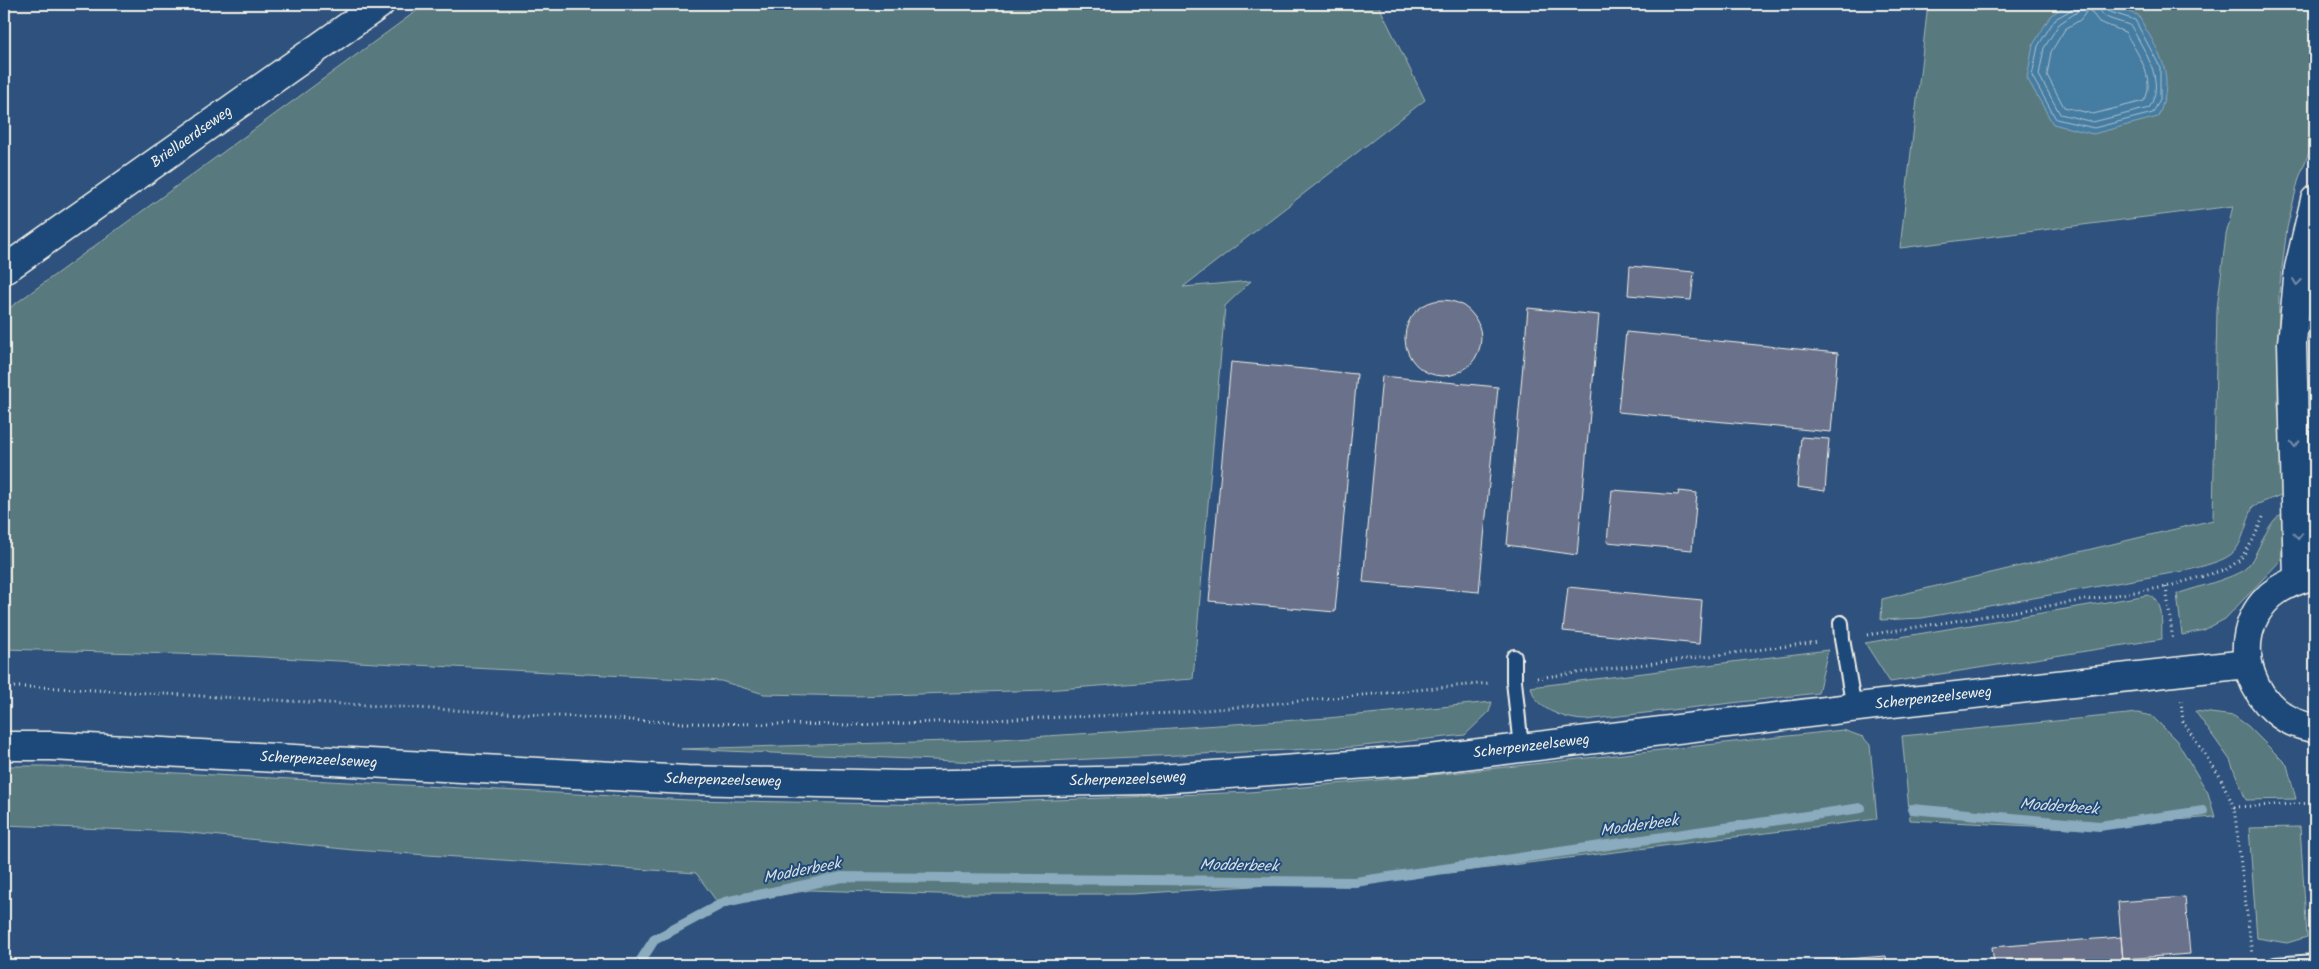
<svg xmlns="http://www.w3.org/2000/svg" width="2319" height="969" font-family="Kalam,sans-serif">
  <rect width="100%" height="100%" fill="#2e527d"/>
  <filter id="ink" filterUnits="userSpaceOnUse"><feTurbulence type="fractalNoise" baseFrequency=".02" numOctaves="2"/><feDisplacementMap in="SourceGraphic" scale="10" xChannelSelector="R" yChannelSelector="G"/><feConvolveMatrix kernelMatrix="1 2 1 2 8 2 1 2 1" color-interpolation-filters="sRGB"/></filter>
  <g filter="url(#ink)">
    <!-- green -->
    <path fill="#59797e" stroke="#a6b5b3" d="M426,4H1378L1425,100L1183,287L1251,281L1225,306L1193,679L1045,690L855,696L764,694L721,681L243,656L4,649V312Z
      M1928,4H2091L2066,6L2138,16L2102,4H2315V137L2299,178L2287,228L2279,292L2278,405L2286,493L2253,506C2235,556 2243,555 2189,570L1922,618L1881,620L1882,599L2213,520L2217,309L2226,235L2233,206L1900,248Z
      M2285,513L2281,560L2225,619L2204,630L2182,635L2177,594C2193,588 2235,578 2246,568C2259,555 2268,516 2285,513Z
      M2148,595C2165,599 2161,624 2162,639L1890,682L1865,643Z
      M1828,650L1818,693L1585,720C1570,720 1544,712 1535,698C1533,695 1532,690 1531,687Z
      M1492,702L1489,712L1465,735L1354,747L1003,763L681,749L984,740L1328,718Z
      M2195,711L2234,716L2248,726L2287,765L2296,799L2246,800L2230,760Z
      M2138,713L2152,716L2177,741L2208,793L2215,817L2072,828L1910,820L1902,736Z
      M1843,730L1863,737L1870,745L1877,819L1449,873L1132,894H938L810,890L720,906L696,873L353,850L182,832L4,825V766H44L689,800L933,805L1250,792L1442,774Z
      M2300,827L2307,937L2287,943L2257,938L2249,828Z"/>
    <!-- water -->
    <path fill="#457ca2" stroke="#8babbe" d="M2102,4L2138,15C2159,53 2177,73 2158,117L2093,134L2053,124L2027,78L2033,45L2051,15L2066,6Z"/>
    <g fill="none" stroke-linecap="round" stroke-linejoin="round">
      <!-- shore -->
      <path stroke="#aec2cc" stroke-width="1" d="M2073,4L2071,10L2055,19L2038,46L2032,76L2056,119L2094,128L2153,113L2160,99V67L2135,20L2107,11L2103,4
        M2079,4L2077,12L2059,24L2044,48L2039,75L2060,114L2093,122L2149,108C2167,81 2143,49 2131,26C2119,20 2098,20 2097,4
        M2089,9L2099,22L2125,32C2136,51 2157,79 2144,101L2093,114L2064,107L2047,75L2051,52L2065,29L2080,20Z"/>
      <!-- stream -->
      <path stroke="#8babbe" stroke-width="10" d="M1912,809L2099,826L2203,811
        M638,965L654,940L725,902L842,877L1355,882L1861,808"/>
    </g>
    <!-- building -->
    <path fill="#6a728b" stroke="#f4f1e8" d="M1630,266L1694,272L1691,300L1628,295Z
      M1405 338a38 38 0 1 1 76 0a38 38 0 1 1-76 0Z
      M1528,308L1599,315L1577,555L1507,545Z
      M1626,332L1838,353L1831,432L1618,412Z
      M1231,362L1357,374L1335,612L1209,601Z
      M1382,376L1498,387L1479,592L1363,582Z
      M1801,437L1829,439L1825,491L1797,487Z
      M1612,490L1678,495L1679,491L1697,493L1692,550L1607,542Z
      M1568,587L1702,600L1699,644L1563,631Z
      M2185,897L2190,954L2123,959L2118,902Z
      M2121,937L2123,965H1994L1992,947Z
      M1886,956L1887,965H1794L1793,963Z"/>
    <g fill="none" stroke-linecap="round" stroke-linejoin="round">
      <!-- service casing -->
      <g stroke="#f4f1e8" stroke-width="18">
        <path id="service" d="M1841,623L1842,639L1854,708
          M1514,657V681L1521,748
          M2275,965L2315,962"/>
      </g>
      <!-- minor casing -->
      <g stroke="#f4f1e8" stroke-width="31">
        <g id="minor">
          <path id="s1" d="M4,270L380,4"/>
        </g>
      </g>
      <!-- primary casing -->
      <g stroke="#f4f1e8" stroke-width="31">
        <g id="primary">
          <path d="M2315,575C2299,579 2284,584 2271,595C2222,639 2253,721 2315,728"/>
          <path id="s2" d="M4,746H51L687,780L903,785L1145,780L1422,760L1883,704L2247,664"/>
        </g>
      </g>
      <!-- motorway casing -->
      <g stroke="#f4f1e8" stroke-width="31">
        <path id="motorway" d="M2298,579L2292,343L2299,268L2315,200"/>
      </g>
      <!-- path -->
      <path stroke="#f4f1e8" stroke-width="3" stroke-dasharray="1 4" stroke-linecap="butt" d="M2166,587L2173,641
        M1867,635L2166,587L2227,569L2240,560L2253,540L2264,515
        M1537,678L1819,642
        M4,687H40L685,723L854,725L1174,713L1489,683
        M2181,701L2183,722L2219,775L2234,807L2252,955
        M2234,807L2315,803"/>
      <!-- service -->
      <use href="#service" stroke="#1f4a7a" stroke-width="14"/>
      <!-- minor -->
      <use href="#minor" stroke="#1f4a7a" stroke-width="28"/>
      <!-- primary -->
      <use href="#primary" stroke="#1f4a7a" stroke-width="28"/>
      <!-- motorway -->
      <use href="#motorway" stroke="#1f4a7a" stroke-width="28"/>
    </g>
    <!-- one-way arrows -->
    <defs><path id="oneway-chevron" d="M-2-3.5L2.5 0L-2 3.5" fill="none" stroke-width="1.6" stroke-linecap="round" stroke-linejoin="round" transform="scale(1.25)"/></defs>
    <g stroke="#748da6">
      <use href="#oneway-chevron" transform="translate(2297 282) rotate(97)"/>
      <use href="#oneway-chevron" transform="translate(2295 444) rotate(88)"/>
      <use href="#oneway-chevron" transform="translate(2298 536) rotate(89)"/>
    </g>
  </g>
  <g text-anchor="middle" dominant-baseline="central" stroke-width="4" stroke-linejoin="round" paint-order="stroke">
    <!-- street labels -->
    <g font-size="15" fill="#f4f1e8" stroke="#1f4a7a">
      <text stroke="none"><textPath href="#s1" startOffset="230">Briellaerdseweg</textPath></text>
      <text stroke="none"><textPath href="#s2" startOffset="1935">Scherpenzeelseweg</textPath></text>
      <text stroke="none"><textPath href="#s2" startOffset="1530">Scherpenzeelseweg</textPath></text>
      <text stroke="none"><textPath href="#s2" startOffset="315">Scherpenzeelseweg</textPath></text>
      <text stroke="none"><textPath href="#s2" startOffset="1125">Scherpenzeelseweg</textPath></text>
      <text stroke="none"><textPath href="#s2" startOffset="720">Scherpenzeelseweg</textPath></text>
    </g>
    <!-- water labels -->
    <g font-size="16" font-style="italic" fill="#dadfde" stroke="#1f4a7a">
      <text transform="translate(2059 807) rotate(4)">Modderbeek</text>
      <text transform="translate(1639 826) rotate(-8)">Modderbeek</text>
      <text transform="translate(1239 866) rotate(1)">Modderbeek</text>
      <text transform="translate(802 871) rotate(-11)">Modderbeek</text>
    </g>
  </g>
  <!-- margin -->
  <rect width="2319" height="969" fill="none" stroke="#1f4a7a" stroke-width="20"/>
  <rect x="10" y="10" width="2299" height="949" fill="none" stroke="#f4f1e8" stroke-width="2" filter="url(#ink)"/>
</svg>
